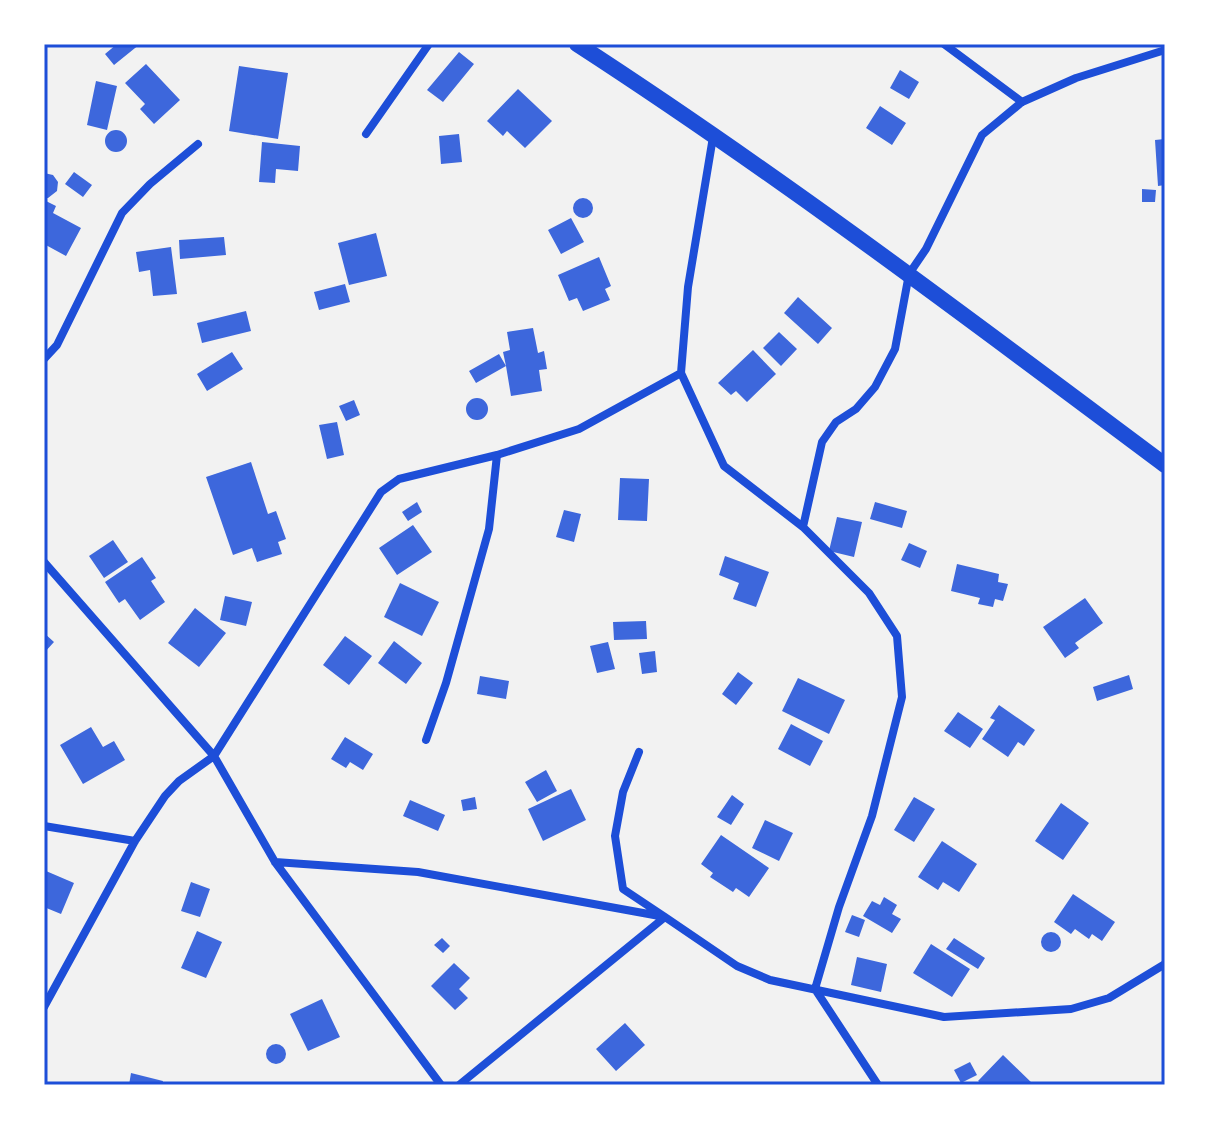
<svg xmlns="http://www.w3.org/2000/svg" width="1209" height="1129" font-family="'Noto Sans',sans-serif">
  <rect width="100%" height="100%" fill="#f2f2f2"/>
  <!-- building -->
  <path fill="#3d67dc" d="M117,44H140L114,65L105,54Z
    M459,52L474,64L443,102L427,90Z
    M146,64L180,100L154,124L140,109L145,104L125,83Z
    M239,66L288,73L278,139L229,131Z
    M900,70L919,82L909,99L890,88Z
    M96,81L117,86L107,130L87,125Z
    M518,89L552,121L525,148L507,131L503,136L487,121Z
    M880,106L906,123L892,145L866,128Z
    M105 141a11 11 0 1 1 22 0a11 11 0 1 1-22 0Z
    M459,134L462,162L441,164L439,136Z
    M1165,139V185L1158,186L1155,140Z
    M262,142L300,146L298,171L276,169L275,183L259,182Z
    M74,172L92,185L83,197L65,184Z
    M44,173L53,175L58,182L57,191L48,198H44Z
    M1142,189L1156,190L1155,202H1142Z
    M573 208a10 10 0 1 1 20 0a10 10 0 1 1-20 0Z
    M44,200L56,206L53,213L81,228L66,256L44,244Z
    M571,218L584,242L561,254L548,230Z
    M376,233L387,276L349,285L338,243Z
    M224,237L226,255L180,259L179,240Z
    M171,247L177,294L153,296L150,270L139,272L136,252Z
    M599,257L611,286L605,289L610,300L583,311L577,298L569,301L558,275Z
    M345,284L350,302L319,310L314,292Z
    M798,297L832,328L818,344L784,313Z
    M246,311L251,331L202,343L197,323Z
    M533,328L538,353L544,351L547,369L539,370L542,391L511,396L506,366L476,383L469,371L499,354L506,366L503,352L510,350L507,332Z
    M779,332L797,349L781,366L763,348Z
    M753,350L776,374L747,402L736,391L731,395L718,383Z
    M232,352L243,369L207,391L197,374Z
    M466 409a11 11 0 1 1 22 0a11 11 0 1 1-22 0Z
    M354,400L360,415L346,421L339,406Z
    M337,422L344,455L327,459L319,425Z
    M251,462L268,514L276,511L286,539L278,542L282,554L257,562L252,548L233,555L206,477Z
    M620,478L649,479L647,521L618,520Z
    M417,502L422,512L408,521L402,512Z
    M875,502L907,511L902,528L870,519Z
    M564,510L581,514L574,542L556,537Z
    M837,517L862,522L854,557L829,551Z
    M413,525L432,552L397,575L379,548Z
    M113,540L128,562L104,578L89,556Z
    M909,543L927,551L920,568L901,560Z
    M725,556L769,572L756,607L733,599L739,583L719,575Z
    M142,557L156,578L151,581L165,602L140,620L125,599L119,603L105,582Z
    M957,564L999,574L998,582L1008,584L1003,601L995,599L993,607L978,604L980,598L951,591Z
    M400,583L439,602L422,636L384,617Z
    M225,596L252,602L246,626L220,620Z
    M1085,598L1103,623L1075,643L1079,648L1065,658L1043,627Z
    M195,608L226,633L199,667L168,643Z
    M646,621L647,639L614,640L613,622Z
    M44,633L54,642L44,653Z
    M345,636L372,656L349,685L323,665Z
    M394,641L422,663L406,684L378,663Z
    M608,642L615,669L597,673L590,646Z
    M655,651L657,672L642,674L639,653Z
    M738,672L753,683L736,705L722,694Z
    M1129,675L1133,689L1097,701L1093,687Z
    M480,676L509,681L506,699L477,694Z
    M798,678L845,700L829,734L782,711Z
    M999,705L1035,730L1024,746L1018,742L1008,757L982,739L995,720L990,718Z
    M958,712L983,729L970,748L944,731Z
    M791,724L823,741L810,766L778,749Z
    M91,727L103,747L114,741L125,760L83,784L60,745Z
    M345,737L373,754L363,770L350,762L346,768L331,759Z
    M546,770L557,791L537,802L525,782Z
    M571,789L586,820L543,841L528,809Z
    M732,795L744,804L731,825L717,817Z
    M475,797L477,809L463,811L461,800Z
    M914,797L935,809L914,842L894,830Z
    M410,800L445,815L438,831L403,816Z
    M1061,803L1089,823L1063,860L1035,841Z
    M765,820L793,833L779,861L752,848Z
    M721,835L769,868L749,897L736,888L733,892L710,877L713,873L701,864Z
    M942,841L977,864L959,892L943,882L938,890L918,877Z
    M46,871L74,883L61,914L44,907Z
    M191,882L210,889L200,917L181,911Z
    M1073,894L1115,922L1102,941L1092,934L1089,939L1075,929L1071,934L1054,922Z
    M884,897L897,905L892,914L901,919L892,933L863,916L872,901L880,905Z
    M852,915L865,920L859,937L845,932Z
    M197,931L222,942L206,978L181,968Z
    M1041 942a10 10 0 1 1 20 0a10 10 0 1 1-20 0Z
    M442,938L450,946L443,953L434,945Z
    M954,938L985,958L978,969L946,949Z
    M931,944L970,969L952,997L913,973Z
    M857,957L887,964L881,992L851,985Z
    M454,963L470,978L459,989L468,998L455,1010L431,986Z
    M322,999L340,1037L308,1051L290,1014Z
    M625,1023L645,1045L616,1071L596,1049Z
    M266 1054a10 10 0 1 1 20 0a10 10 0 1 1-20 0Z
    M1003,1055L1034,1085H983L978,1081Z
    M970,1062L977,1075L961,1083L954,1070Z
    M131,1073L163,1081L162,1085H129Z"/>
  <g fill="none" stroke-linecap="round" stroke-linejoin="round">
    <!-- minor -->
    <path stroke="#1d4ed8" stroke-width="8" d="M944,44L1022,102
      M366,134L429,44
      M713,137L688,287L681,373L724,466L803,527
      M44,359L57,345L122,213L150,184L198,144
      M44,562L214,756L275,862L441,1085
      M426,740L446,683L489,529L497,455L579,429L681,373
      M44,826L135,841
      M275,862L418,872L665,917L737,966L770,980L944,1017L1071,1009L1109,998L1165,964
      M44,1007L135,841L165,796L179,781L214,756L381,492L399,479L497,455
      M459,1085L665,917L623,889L615,836L623,792L639,752
      M878,1085L815,989L839,907L872,816L902,697L897,636L869,593L803,527L822,442L836,422L856,409L875,387L895,349L909,274L926,249L982,135L1022,102L1076,78L1165,50"/>
    <!-- secondary -->
    <path stroke="#1d4ed8" stroke-width="16" d="M577,44C779,175 972,321 1165,465"/>
  </g>
  <!-- border -->
  <rect width="1209" height="1129" fill="none" stroke="#ffffff" stroke-width="92"/>
  <rect x="46" y="46" width="1117" height="1037" fill="none" stroke="#1d4ed8" stroke-width="3"/>
</svg>
